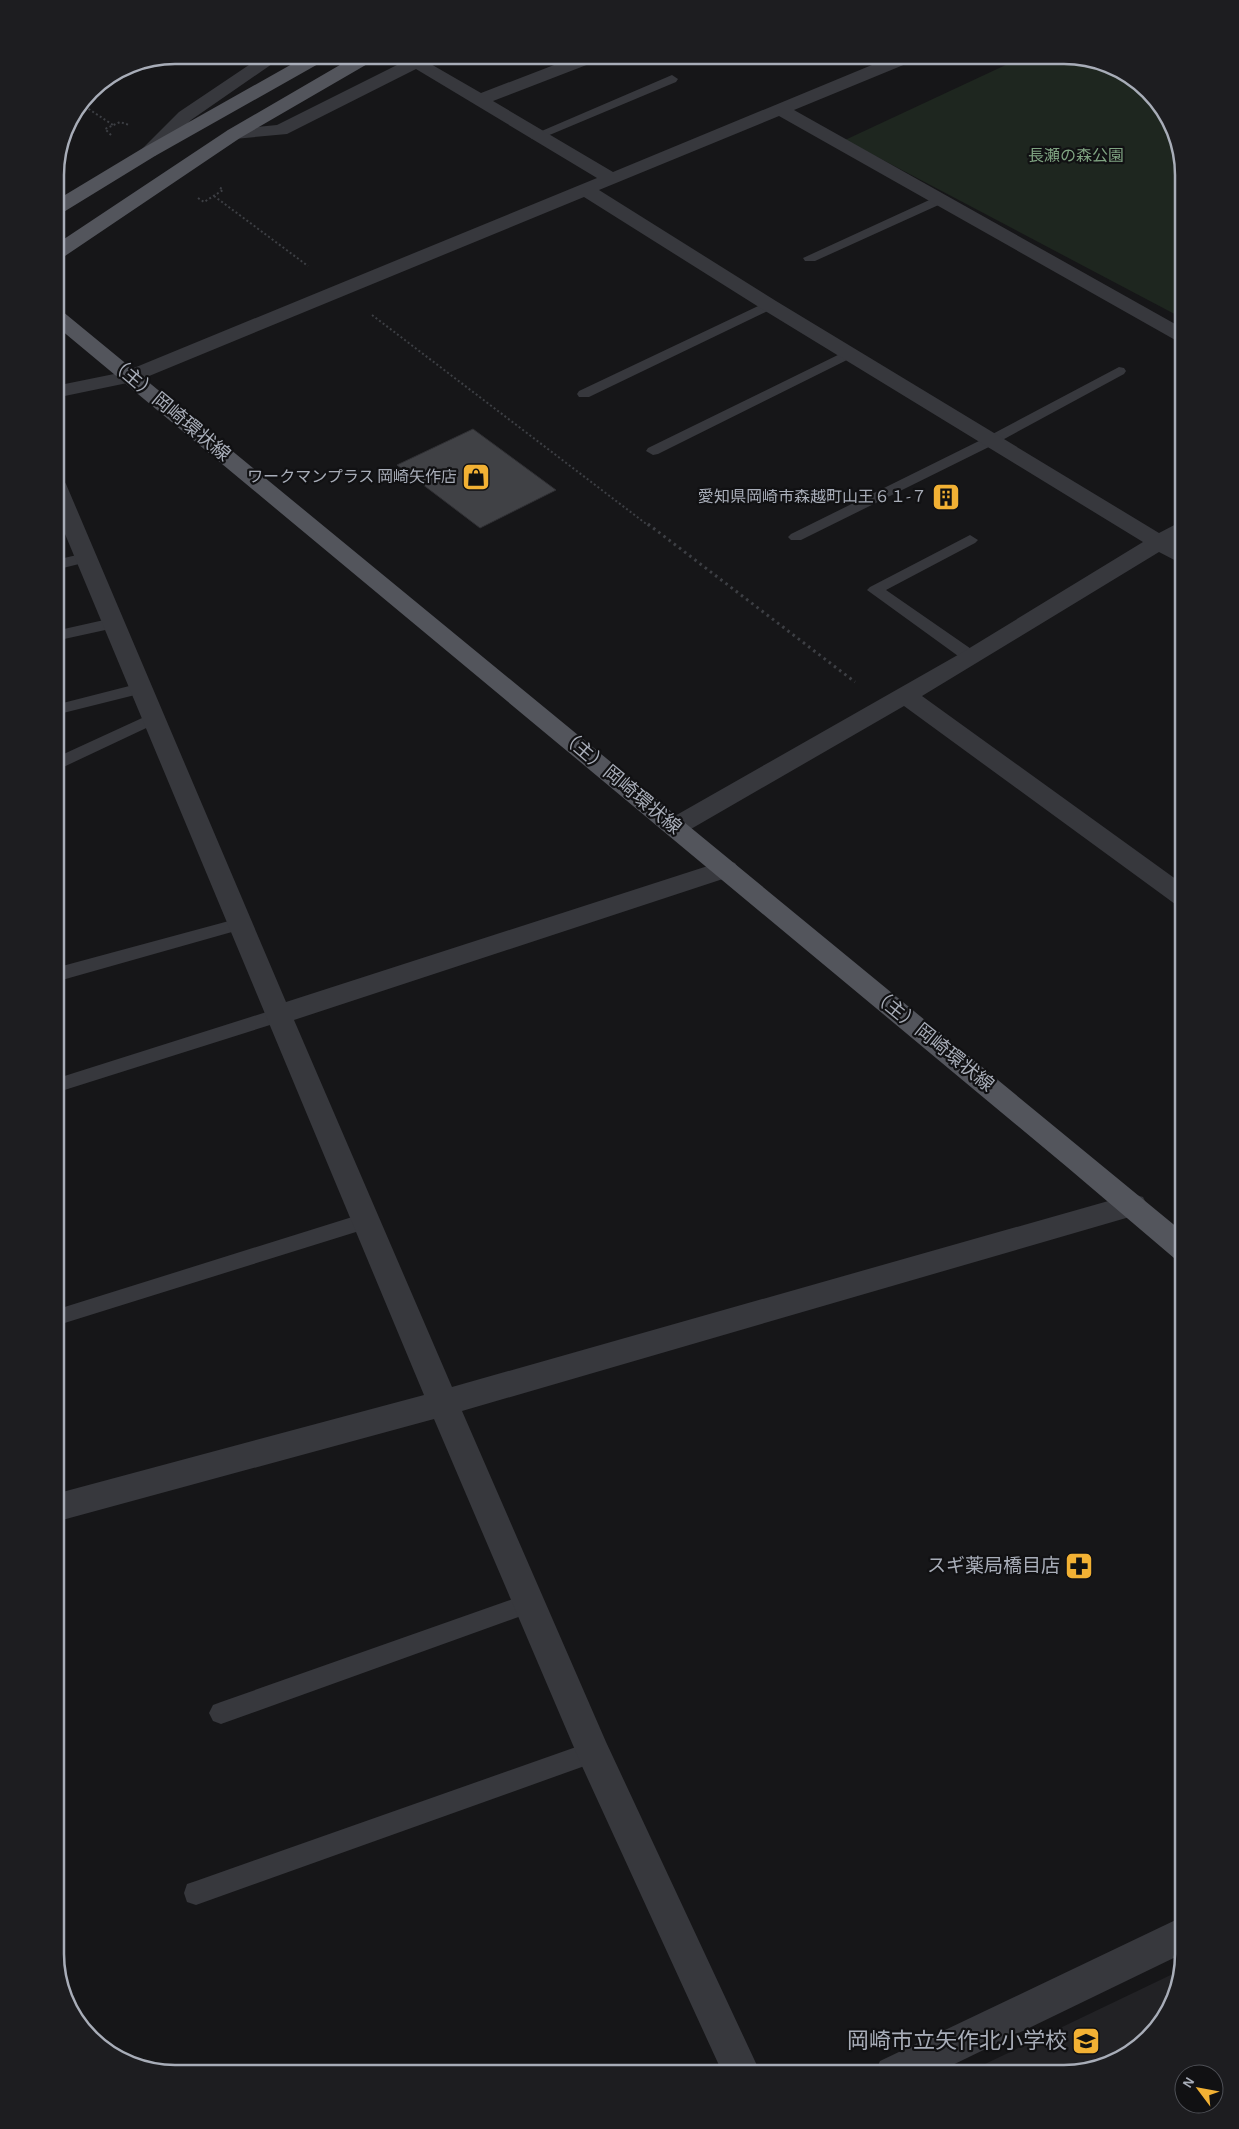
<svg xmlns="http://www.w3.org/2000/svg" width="1239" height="2129" font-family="'Alegreya Sans','Noto Sans JP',sans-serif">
  <rect width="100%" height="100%" fill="#161618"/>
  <!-- built -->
  <path fill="#222225" d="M1179,1971L1164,2020L1117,2062L1064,2074H964Z"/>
  <!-- green -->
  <path fill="#1e261f" d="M1027,55H1072L1131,75L1172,122L1184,175V319L845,140Z"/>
  <!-- building -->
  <path fill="#404145" stroke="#303034" d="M473,429L556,490L480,528L397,465Z"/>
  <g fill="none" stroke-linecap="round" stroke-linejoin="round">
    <!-- path-far1 -->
    <path stroke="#3d3f44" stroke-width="2" stroke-dasharray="2 2.5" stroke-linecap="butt" d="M81,104L113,125
      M111,135L105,129L120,122L129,125
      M214,196L308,266
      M198,198L204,202L223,190L218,186
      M372,315L649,526"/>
    <!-- path -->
    <path stroke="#3d3f44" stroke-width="3" stroke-dasharray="2.5 4" stroke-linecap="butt" d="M648,524L855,682"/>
    <!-- lane -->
    <path fill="#37383d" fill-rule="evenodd" d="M672,75L678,79L676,82L540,139H532L530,136Z
      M938,196L944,200L943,203L815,261H805L803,258Z
      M769,301L774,302L776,305L774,308L589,397H579L577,394L579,391Z
      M848,350L853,351L855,354L853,357L658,454L653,455L646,451L648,448Z
      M1119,367L1124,368L1126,371L1124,374L995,444L801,540H791L788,537L791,534L985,438Z
      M970,535L978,540L975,543L886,590L977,653L979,657L977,661H965L867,590L870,587Z
      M86,553L94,558L91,561L55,570V560Z
      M113,618L119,619L121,623L119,627L55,641V631Z
      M141,683L147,684L149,688L147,692L55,715V705Z
      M153,713L159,714L161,718L159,722L55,771V758Z
      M240,918L246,920L249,924L246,928L55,982V968Z
      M279,1008L286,1010L288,1015L286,1020L55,1093V1079Z
      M365,1213L372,1215L375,1221L372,1227L55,1326V1310Z
      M530,1593L538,1596L541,1603L538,1610L221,1724L213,1721L209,1713L213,1705L221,1702Z
      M593,1741L601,1744L605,1752L601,1760L593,1763L196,1905L187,1902L184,1893L187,1884L196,1881Z"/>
    <!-- street -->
    <path fill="#37383d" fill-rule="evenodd" d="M264,55H285L191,120L155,156H143L140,152L143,148L179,112Z
      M417,55H440L429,63L481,93L580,55H605L602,59L493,101L613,172L896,55H920L918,59L794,110L1184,329V343L1177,341L779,116L599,190L776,301L1159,533L1184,520V537L1174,542L1184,548V565L1159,552L922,696L1184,885V907L1175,904L904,706L684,833L675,836L666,833L662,827L666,821L963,652L1143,542L762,309L584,197L137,381L55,398V386L124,372L597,178L416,69L287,134L234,139L228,138L225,134L228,130L234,129L277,125Z
      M55,478L63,479L66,484L286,1002L717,863L726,860L735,863L739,869L735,875L294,1020L452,1387L1133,1194L1143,1197L1147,1205L1143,1213L1133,1216L462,1411L606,1742L761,2074H723L581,1764L434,1419L55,1522V1494L424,1395L55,510Z
      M1184,1916V1953L934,2074H874L880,2061Z"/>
    <!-- primary -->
    <path fill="#53555c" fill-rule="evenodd" d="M308,55H330L327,59L155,156L62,213L55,215V201L143,148Z
      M357,55H379L376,59L240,138L62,258L55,260V245L228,130Z
      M55,309L62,311L1184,1233V1262L1174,1258L1067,1167L55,325Z"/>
  </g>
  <!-- icons -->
  <defs>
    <g id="shop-square" transform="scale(1.4375)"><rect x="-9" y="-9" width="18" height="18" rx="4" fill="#f2b134" stroke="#111113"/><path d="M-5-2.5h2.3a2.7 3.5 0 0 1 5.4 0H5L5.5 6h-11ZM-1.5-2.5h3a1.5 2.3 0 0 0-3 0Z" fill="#111"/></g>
    <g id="building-square" transform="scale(1.4375)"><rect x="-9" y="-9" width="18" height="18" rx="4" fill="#f2b134" stroke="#111113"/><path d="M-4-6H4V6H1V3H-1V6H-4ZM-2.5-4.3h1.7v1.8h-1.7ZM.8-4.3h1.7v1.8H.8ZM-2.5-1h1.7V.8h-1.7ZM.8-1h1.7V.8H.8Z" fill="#111"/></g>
    <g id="pharmacy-square" transform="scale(1.4375)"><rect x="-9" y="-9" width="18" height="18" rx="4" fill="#f2b134" stroke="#111113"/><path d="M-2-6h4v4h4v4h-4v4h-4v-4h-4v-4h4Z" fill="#111"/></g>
    <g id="school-square" transform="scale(1.4375)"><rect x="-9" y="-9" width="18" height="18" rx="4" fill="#f2b134" stroke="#111113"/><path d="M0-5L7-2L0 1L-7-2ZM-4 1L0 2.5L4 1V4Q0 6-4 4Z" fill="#111"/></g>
  </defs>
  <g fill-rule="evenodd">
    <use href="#shop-square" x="476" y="477"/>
    <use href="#building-square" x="946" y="497"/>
    <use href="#pharmacy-square" x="1079" y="1566"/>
    <use href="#school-square" x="1086" y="2041"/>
  </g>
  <g text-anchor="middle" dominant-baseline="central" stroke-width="4.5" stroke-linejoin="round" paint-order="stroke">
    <!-- far-park labels -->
    <g font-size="16" fill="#7fa381" stroke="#111113">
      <text x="1076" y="156">長瀬の森公園</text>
    </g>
    <!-- far-poi labels -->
    <g font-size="16" fill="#a8adb8" stroke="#111113" text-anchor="end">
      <text x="457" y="477">ワークマンプラス 岡崎矢作店</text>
      <text x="927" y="497">愛知県岡崎市森越町山王６１‐７</text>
    </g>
    <!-- street labels -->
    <g font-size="19" fill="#a8adb8" stroke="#111113">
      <text transform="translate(169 409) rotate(40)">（主）岡崎環状線</text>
      <text transform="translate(620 782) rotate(40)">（主）岡崎環状線</text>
      <text transform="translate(932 1040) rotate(39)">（主）岡崎環状線</text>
    </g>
    <!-- poi labels -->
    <g font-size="19" fill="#a8adb8" stroke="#111113" text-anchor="end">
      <text x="1060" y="1566">スギ薬局橋目店</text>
    </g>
    <!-- near-poi labels -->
    <g font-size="22" fill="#a8adb8" stroke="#111113" text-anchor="end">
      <text x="1067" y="2041">岡崎市立矢作北小学校</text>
    </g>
  </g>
  <!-- crop -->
  <path d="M0 0H1239V2129H0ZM175 64H1064A111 111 0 0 1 1175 175V1954A111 111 0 0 1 1064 2065H175A111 111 0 0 1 64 1954V175A111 111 0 0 1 175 64Z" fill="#1d1d20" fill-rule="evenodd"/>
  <path fill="none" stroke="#a8adb8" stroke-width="2.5" d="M175 64H1064A111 111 0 0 1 1175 175V1954A111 111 0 0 1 1064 2065H175A111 111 0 0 1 64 1954V175A111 111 0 0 1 175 64Z"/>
  <!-- north arrow -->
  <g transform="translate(1199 2089) rotate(302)"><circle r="24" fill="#111113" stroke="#4d4f55"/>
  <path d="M0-4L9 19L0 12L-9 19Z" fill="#f2b134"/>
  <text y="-8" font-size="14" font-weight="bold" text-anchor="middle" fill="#a8adb8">N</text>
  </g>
</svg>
